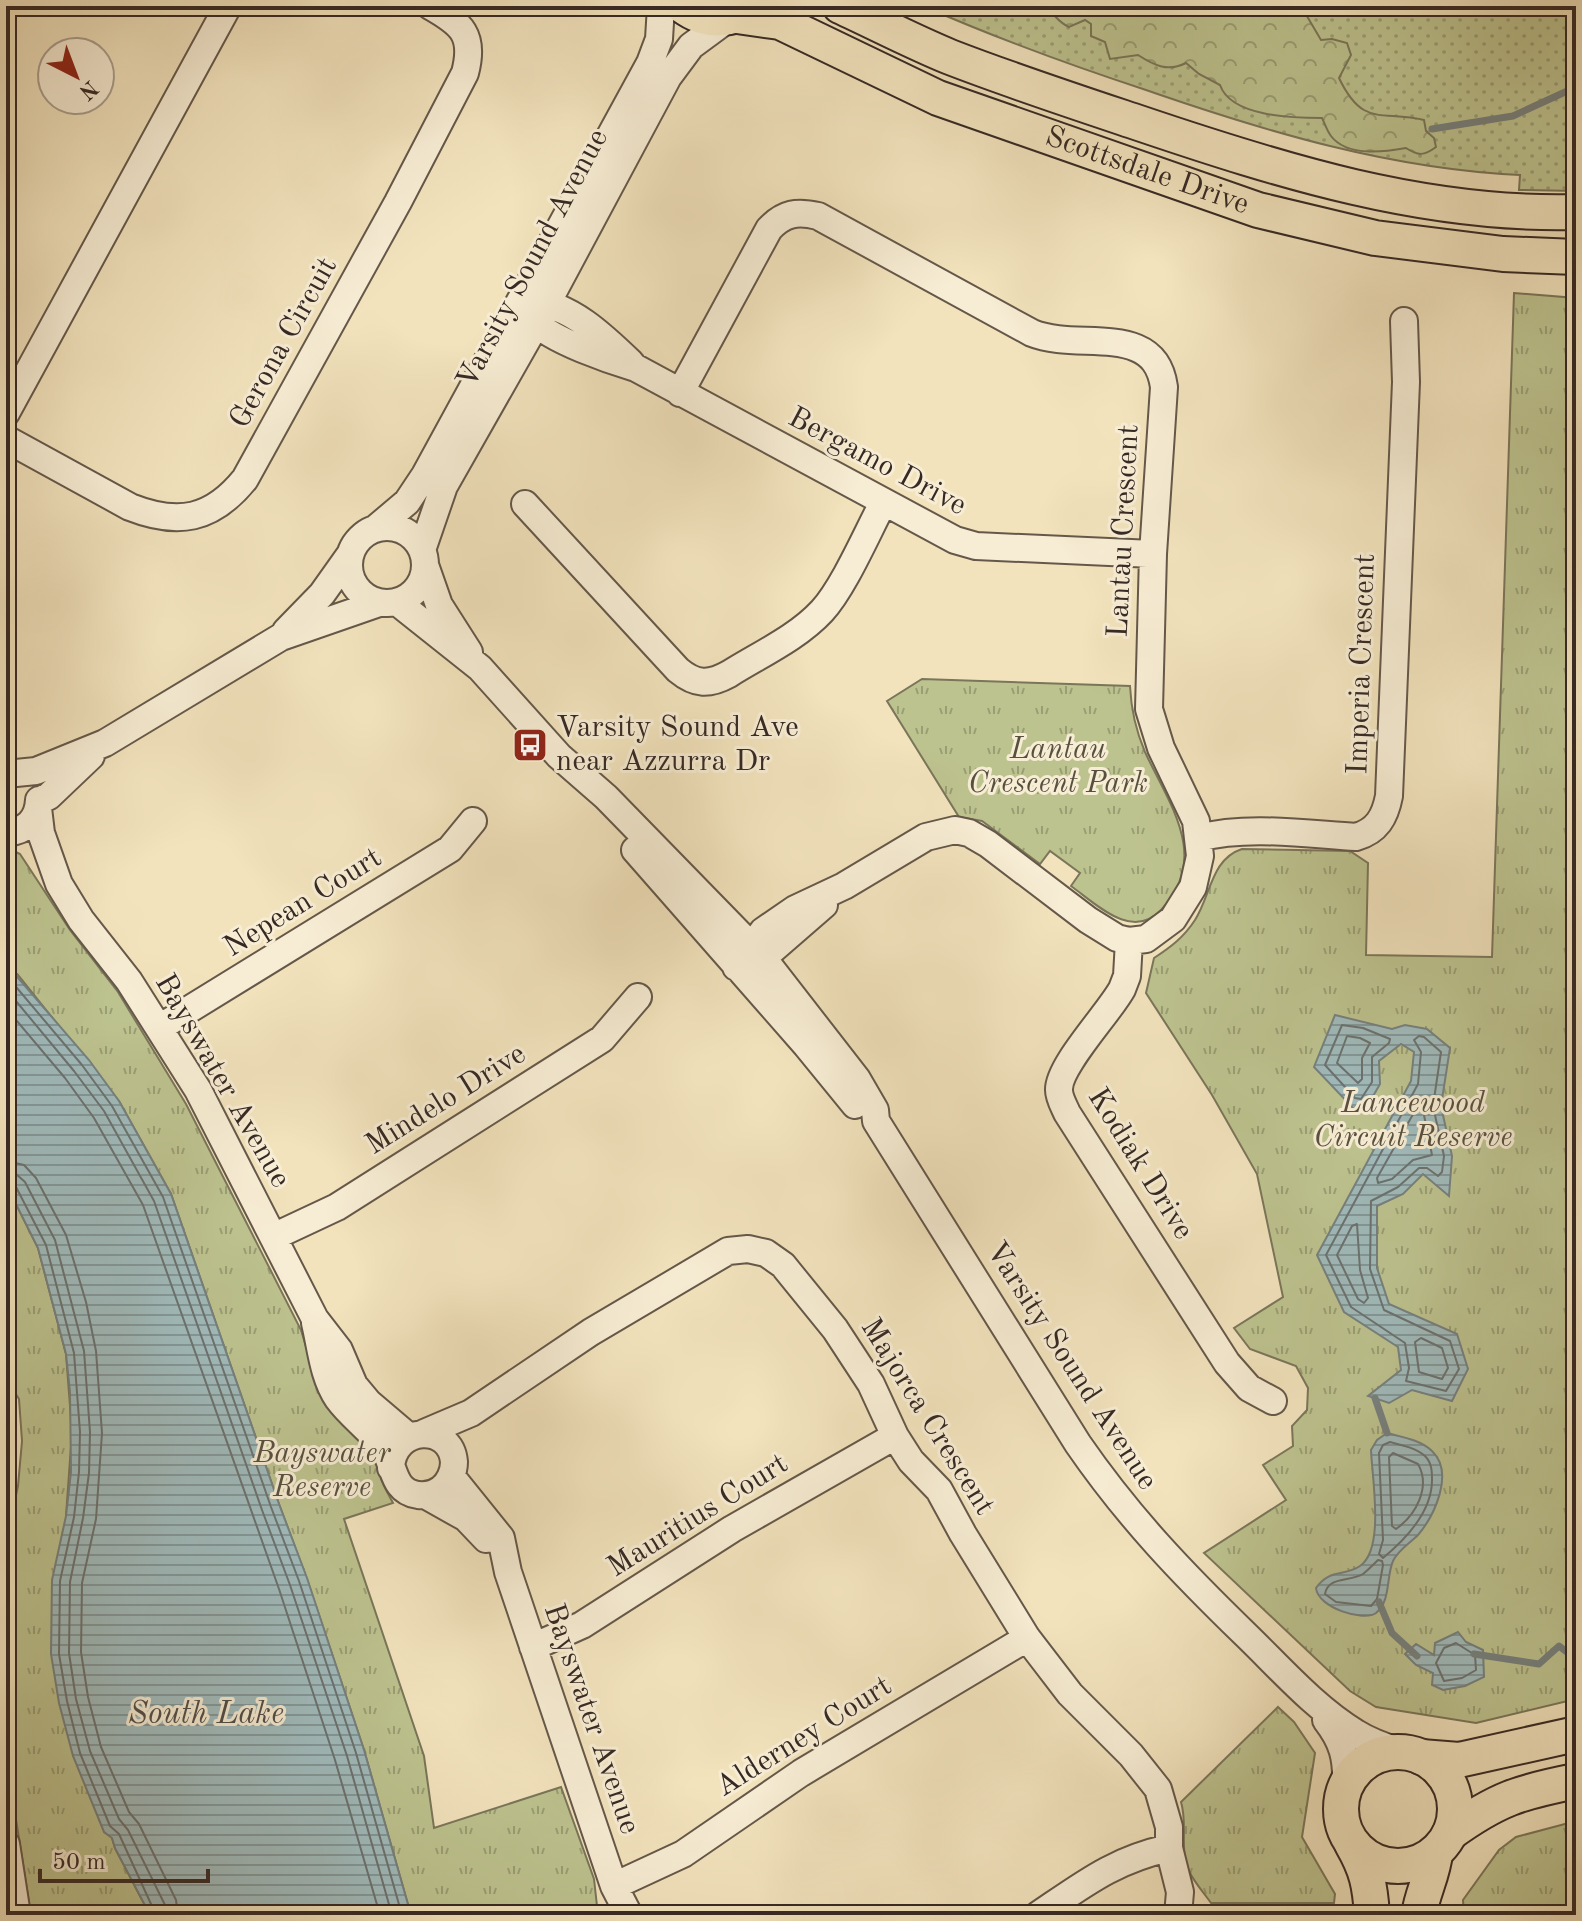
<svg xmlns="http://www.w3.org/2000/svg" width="1582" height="1921" font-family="'Old Standard TT',serif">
  <defs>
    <pattern id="grass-dots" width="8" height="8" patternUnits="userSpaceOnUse" patternTransform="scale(2)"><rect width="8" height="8" fill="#bdc38f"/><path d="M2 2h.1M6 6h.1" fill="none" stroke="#9a9e75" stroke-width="1.8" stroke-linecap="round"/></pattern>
    <pattern id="forest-crowns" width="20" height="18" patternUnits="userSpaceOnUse" patternTransform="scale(2)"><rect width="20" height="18" fill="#bdc38f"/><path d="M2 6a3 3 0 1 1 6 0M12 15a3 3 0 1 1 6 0" fill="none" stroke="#9a9e75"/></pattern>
    <pattern id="park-tufts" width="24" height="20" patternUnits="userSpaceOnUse" patternTransform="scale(2)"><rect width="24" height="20" fill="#bdc38f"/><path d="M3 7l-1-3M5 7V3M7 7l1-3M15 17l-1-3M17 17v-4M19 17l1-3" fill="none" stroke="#9a9e75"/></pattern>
    <pattern id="water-rules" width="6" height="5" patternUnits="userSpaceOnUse" patternTransform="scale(2)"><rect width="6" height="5" fill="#a0bbbc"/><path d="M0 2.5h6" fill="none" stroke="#839899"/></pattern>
  </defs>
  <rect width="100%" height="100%" fill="#f2e3bd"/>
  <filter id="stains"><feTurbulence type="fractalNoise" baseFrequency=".0025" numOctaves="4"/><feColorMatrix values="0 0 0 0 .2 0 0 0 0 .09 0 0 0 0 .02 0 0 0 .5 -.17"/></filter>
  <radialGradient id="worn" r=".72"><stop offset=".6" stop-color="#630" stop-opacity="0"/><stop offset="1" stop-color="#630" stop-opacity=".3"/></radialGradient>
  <!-- grass -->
  <path fill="url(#grass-dots)" stroke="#7a765a" stroke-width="2" d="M923,6H1543L1563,12L1566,6H1576V191L1519,190L1520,175C1391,169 1267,132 1146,90C1070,65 996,38 923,6Z"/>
  <!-- forest -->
  <path fill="url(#forest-crowns)" stroke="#7a765a" stroke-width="2" d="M1043,6H1301L1321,40L1332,39L1347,43L1351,55L1339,78C1363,128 1381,110 1424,120L1426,131L1434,138L1436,147C1424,156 1418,156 1406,148C1384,152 1347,157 1331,136C1327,131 1325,124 1322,118C1294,118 1231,117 1220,85L1199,74L1186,63C1168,72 1155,66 1138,55L1110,59L1105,42L1091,36V24L1085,20L1069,27C1057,22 1054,12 1043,6Z"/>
  <!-- park -->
  <path fill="url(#park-tufts)" stroke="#7a765a" stroke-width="2" d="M1514,293L1576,298V1699L1476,1723L1376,1707L1350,1691L1204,1553L1286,1500L1263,1465L1293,1446L1292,1426L1307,1410L1308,1388L1296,1366L1250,1349L1234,1328L1283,1297L1257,1174L1212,1095L1146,993L1154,958C1171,947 1184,937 1195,920C1211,895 1211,859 1242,849L1350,851L1368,863L1366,955L1492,957Z
    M922,679L1130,686C1131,708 1136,731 1145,752C1169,804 1211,857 1161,910C1132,941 1096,904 1071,886L1080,873L1050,851L1040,864L982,821L959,817L887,701Z
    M6,847L20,854L70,930L118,992L186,1104L301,1330L310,1360L378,1459C377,1476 385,1488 393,1503L344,1519L424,1756L434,1828L561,1787L594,1879L598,1915H411L364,1750L307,1579L279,1504L171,1194L119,1101L18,975L6,964Z
    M6,1184L38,1248L66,1354L72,1432L66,1516L112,1838L115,1848L150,1915H31L6,1756V1541L18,1486L22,1441L19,1399L6,1379Z
    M1278,1707L1294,1722L1315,1753L1302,1837L1335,1894L1334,1903H1211C1204,1893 1194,1882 1189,1871C1179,1850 1188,1824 1181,1802Z
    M1576,1821V1915H1464L1463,1900L1499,1850L1516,1837Z"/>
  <!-- water -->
  <path fill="url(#water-rules)" stroke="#76817f" stroke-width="2" d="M6,964L89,1060L119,1101L171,1194L279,1504L307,1578L364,1750L411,1915H150L115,1848L112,1838L104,1832L73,1756L59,1703L51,1654L52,1580L66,1516L71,1472L70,1392L66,1354L38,1248L6,1184Z
    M1335,1015L1392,1029L1405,1025L1427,1029L1450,1048L1441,1106L1452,1156L1449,1196L1423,1174L1403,1194L1377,1206V1268L1389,1304L1457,1334L1468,1369L1452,1401L1412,1390L1389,1403L1368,1396L1401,1370L1398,1347L1344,1312L1317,1255L1411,1081L1414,1052L1401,1044L1379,1061L1380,1084L1368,1105L1353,1108L1314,1067Z
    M1387,1433C1402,1437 1421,1440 1432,1451C1455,1473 1434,1516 1418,1535C1410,1543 1398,1550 1393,1561C1386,1577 1391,1601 1376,1613C1364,1622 1318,1608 1316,1588C1330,1568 1344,1577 1360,1566C1385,1549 1372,1478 1371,1450L1377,1440Z
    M1458,1632L1466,1642L1483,1650L1484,1677L1465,1686L1443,1690L1432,1685L1433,1673L1416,1665L1405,1654L1416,1644L1434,1655L1435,1643Z"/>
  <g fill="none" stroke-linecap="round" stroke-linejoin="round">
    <!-- shore -->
    <path stroke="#6b7270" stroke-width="2" d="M6,975L82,1065L112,1106L163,1197L271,1507L299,1581L356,1753L402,1915
      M6,989L74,1071L104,1111L154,1201L262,1510L290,1585L347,1756L392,1915
      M6,1008L65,1078L94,1118L143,1205L279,1589L335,1760L380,1915
      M1342,1025L1363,1028L1390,1039L1389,1043L1372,1057V1082L1361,1099L1355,1098L1325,1065Z
      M1347,1036L1360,1038L1370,1043L1362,1058V1079L1358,1083L1337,1063Z
      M1419,1036L1424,1037L1441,1052L1433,1106L1444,1156L1442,1172L1438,1176L1427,1168H1419L1398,1187L1371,1201L1370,1269L1384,1310L1450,1341L1459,1369L1446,1391L1406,1381L1409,1368L1405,1343L1351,1307L1326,1255L1418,1084L1421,1052L1414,1040Z
      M1420,1107L1423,1110L1432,1155L1413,1160L1392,1179L1378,1183L1377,1178L1416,1109Z
      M6,1161L24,1165L36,1178L66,1235L86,1302L96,1351L102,1433L96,1519L82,1583L81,1652L88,1697L101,1747L129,1812L139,1824L176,1900L178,1915
      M6,1173L16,1174L25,1182L55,1240L84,1351L90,1432L89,1473L83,1518L70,1582L69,1653L76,1699L90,1751L119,1819L128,1830L165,1905L166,1915
      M6,1183L16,1187L46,1245L74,1353L80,1432L79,1472L74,1517L60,1581L59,1654L67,1701L80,1753L110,1826L119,1834L156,1915
      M1357,1224L1360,1270L1368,1298L1364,1303L1358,1299L1337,1255L1352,1226Z
      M1421,1338L1442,1348L1448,1368L1442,1379L1419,1372L1415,1342Z
      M1390,1442C1402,1445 1416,1448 1425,1456C1432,1463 1432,1472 1432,1480C1432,1512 1406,1539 1383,1558L1379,1554L1383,1540L1379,1453L1383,1445Z
      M1393,1453L1418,1464C1431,1487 1416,1515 1396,1529L1392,1526L1389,1457Z
      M1378,1560L1382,1561L1383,1565L1377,1599L1371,1606L1336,1602L1325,1594C1328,1576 1350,1582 1363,1574C1368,1570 1373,1565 1378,1560Z
      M1456,1643L1475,1655L1476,1670L1462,1678L1444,1681L1436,1663L1444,1648Z"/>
    <!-- stream -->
    <path stroke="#76817f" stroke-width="7" d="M1432,129L1513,116L1576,87
      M1375,1398L1387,1433
      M1379,1602L1392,1633L1417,1656
      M1474,1654L1539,1664L1559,1646L1576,1659"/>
    <!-- minor casing -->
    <g stroke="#65584a" stroke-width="30">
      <path id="minor" d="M521,300C525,307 529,315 534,321C550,340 612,361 636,368L955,540L976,546L1153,554
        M531,301C571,305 603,336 631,363
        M680,393L769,229C784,213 797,211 818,216L1032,333C1079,352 1155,321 1164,387L1153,554L1149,709L1161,748L1196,821L1200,856L1193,887L1173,919L1146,939L1129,941L1117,938L1088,920L988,844L969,833L955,830L926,837L844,886L795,909L763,931L736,967
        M6,413L228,6
        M6,439L130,507C178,526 212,520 245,479L398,202L465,73C475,35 462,24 430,6
        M525,504L678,670C696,685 709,685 729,674C759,655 797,638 822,611C844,587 867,533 883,503
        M349 565a38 38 0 1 1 76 0a38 38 0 1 1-76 0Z
        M375,529L407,502L425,475L650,63L659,39L661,6
        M422,550L444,486L536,324L668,77L691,46L729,18
        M425,565L439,605L469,652
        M397,602L480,668L559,756L606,797L763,958L857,1079L875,1110L876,1121L1078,1444C1129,1518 1183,1574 1247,1636C1281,1669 1315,1708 1356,1733C1370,1742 1385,1747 1401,1752
        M286,631L322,594L349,556
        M16,773L36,771L105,743L281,637L379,603
        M39,801L49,796L91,756
        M38,808L41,833L59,884L81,920L129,981L198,1090L315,1319L339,1350L354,1385L369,1403L409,1437
        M6,833C26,831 38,820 39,800
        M1199,838C1246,825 1307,834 1356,837C1377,831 1385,817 1389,796L1406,382L1404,321
        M635,850L806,1045L855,1105
        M1129,941L1127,976L1122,989C1109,1013 1058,1066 1059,1090C1059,1098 1064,1106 1067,1113L1227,1363L1249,1388L1273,1401
        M747,963L763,958L824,905
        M159,1028L450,849L473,821
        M273,1237L337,1207L602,1039L638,997
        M315,1323C321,1348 323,1377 338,1399C351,1417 371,1430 384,1449C395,1466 392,1491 418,1495C426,1496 434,1494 441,1489C449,1483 454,1472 454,1462C451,1423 393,1425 391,1468
        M424,1433L471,1413L591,1332L728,1251L748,1249L766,1253L783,1265L835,1329L871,1384L895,1436L911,1461L939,1490L963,1534L1027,1638L1070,1694L1131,1755L1158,1789L1169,1827V1848L1180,1892L1178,1915
        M451,1476L501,1538L508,1572L614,1886L629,1915
        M425,1495L466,1518L486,1539
        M533,1647L582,1625L732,1529L895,1436
        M1326,1720C1343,1742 1347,1758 1346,1786
        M6,1844L17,1915
        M614,1886L683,1854L801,1773L1027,1638
        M1038,1915C1084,1884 1114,1860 1169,1848"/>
    </g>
    <!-- major casing -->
    <g stroke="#362924" stroke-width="38">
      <g id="major">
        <path d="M683,6C706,23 731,22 754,6"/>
        <path d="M840,6C877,23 913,42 950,57C1012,81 1076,102 1139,123C1281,171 1425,216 1576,212"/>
        <path id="s1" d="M737,16L780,22L938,98L1258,210L1375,238L1503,254L1576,257"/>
        <circle cx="1398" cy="1809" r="57"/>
        <path d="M1421,1757L1459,1760L1576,1734"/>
        <path d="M1450,1833C1497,1799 1520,1792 1576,1781"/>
        <path d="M1352,1844C1367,1870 1370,1885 1372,1915"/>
        <path d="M1419,1915C1422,1893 1433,1875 1435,1853"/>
      </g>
    </g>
    <!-- minor -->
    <use href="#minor" stroke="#f7edd4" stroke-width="26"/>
    <!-- major -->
    <use href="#major" stroke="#f2e3bd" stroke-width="34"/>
  </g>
  <!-- icons -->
  <defs>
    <g id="bus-square" transform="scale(1.8)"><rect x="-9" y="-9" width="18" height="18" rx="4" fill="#8f2418" stroke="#f7edd4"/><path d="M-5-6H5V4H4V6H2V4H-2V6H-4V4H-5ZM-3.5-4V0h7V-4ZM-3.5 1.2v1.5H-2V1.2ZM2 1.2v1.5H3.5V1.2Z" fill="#fff"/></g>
  </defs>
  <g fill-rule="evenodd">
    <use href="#bus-square" x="530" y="745"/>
  </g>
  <g text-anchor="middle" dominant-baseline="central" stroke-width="6" stroke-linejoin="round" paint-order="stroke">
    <!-- street labels -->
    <g font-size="30" fill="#362924" stroke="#f7edd4">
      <text stroke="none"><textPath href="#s1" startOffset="440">Scottsdale Drive</textPath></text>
      <text transform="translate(533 259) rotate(-62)">Varsity Sound Avenue</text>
      <text transform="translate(284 343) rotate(-61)">Gerona Circuit</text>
      <text transform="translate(877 462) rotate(28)">Bergamo Drive</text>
      <text transform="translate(1124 531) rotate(-87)">Lantau Crescent</text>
      <text transform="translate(1362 664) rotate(-88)">Imperia Crescent</text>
      <text transform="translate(303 903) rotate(-32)">Nepean Court</text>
      <text transform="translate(222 1081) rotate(60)">Bayswater Avenue</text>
      <text transform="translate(446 1100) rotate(-32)">Mindelo Drive</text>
      <text transform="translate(1140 1164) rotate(58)">Kodiak Drive</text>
      <text transform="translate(1071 1366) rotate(57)">Varsity Sound Avenue</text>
      <text transform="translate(927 1417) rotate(58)">Majorca Crescent</text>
      <text transform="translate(698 1516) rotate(-32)">Mauritius Court</text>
      <text transform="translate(591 1719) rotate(71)">Bayswater Avenue</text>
      <text transform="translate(804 1737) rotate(-32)">Alderney Court</text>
    </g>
    <!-- poi labels -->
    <g font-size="30" fill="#362924" stroke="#f7edd4" text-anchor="start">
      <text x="556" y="728">Varsity Sound Ave<tspan x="556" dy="34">near Azzurra Dr</tspan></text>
    </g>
    <!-- park labels -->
    <g font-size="30" font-style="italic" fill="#58503f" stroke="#f7edd4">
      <text x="1058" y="750">Lantau<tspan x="1058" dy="34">Crescent Park</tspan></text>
      <text x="1413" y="1104">Lancewood<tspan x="1413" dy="34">Circuit Reserve</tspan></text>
      <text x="322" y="1454">Bayswater<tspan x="322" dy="34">Reserve</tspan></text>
    </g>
    <!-- water labels -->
    <g font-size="32" font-style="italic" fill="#504e4a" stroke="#f7edd4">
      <text x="206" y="1715">South Lake</text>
    </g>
  </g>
  <!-- margin -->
  <rect width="1582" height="1921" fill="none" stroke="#f2e3bd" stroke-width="32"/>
  <rect x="8" y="8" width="1566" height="1905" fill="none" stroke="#362924" stroke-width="4"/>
  <rect x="16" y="16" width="1550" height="1889" fill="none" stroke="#362924" stroke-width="2"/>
  <!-- north arrow -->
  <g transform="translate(76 76) rotate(138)"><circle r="38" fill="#f7edd4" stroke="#aa9f8e" stroke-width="2"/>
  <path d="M0-6L14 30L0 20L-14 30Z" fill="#8f2418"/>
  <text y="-12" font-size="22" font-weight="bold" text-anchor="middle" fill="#362924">N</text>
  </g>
  <!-- scale -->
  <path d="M40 1869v12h168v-12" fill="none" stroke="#362924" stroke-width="4"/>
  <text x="52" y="1869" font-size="24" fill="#362924" stroke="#f7edd4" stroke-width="6" paint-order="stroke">50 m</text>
  <rect width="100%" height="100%" filter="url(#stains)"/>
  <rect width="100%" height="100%" fill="url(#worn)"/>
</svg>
